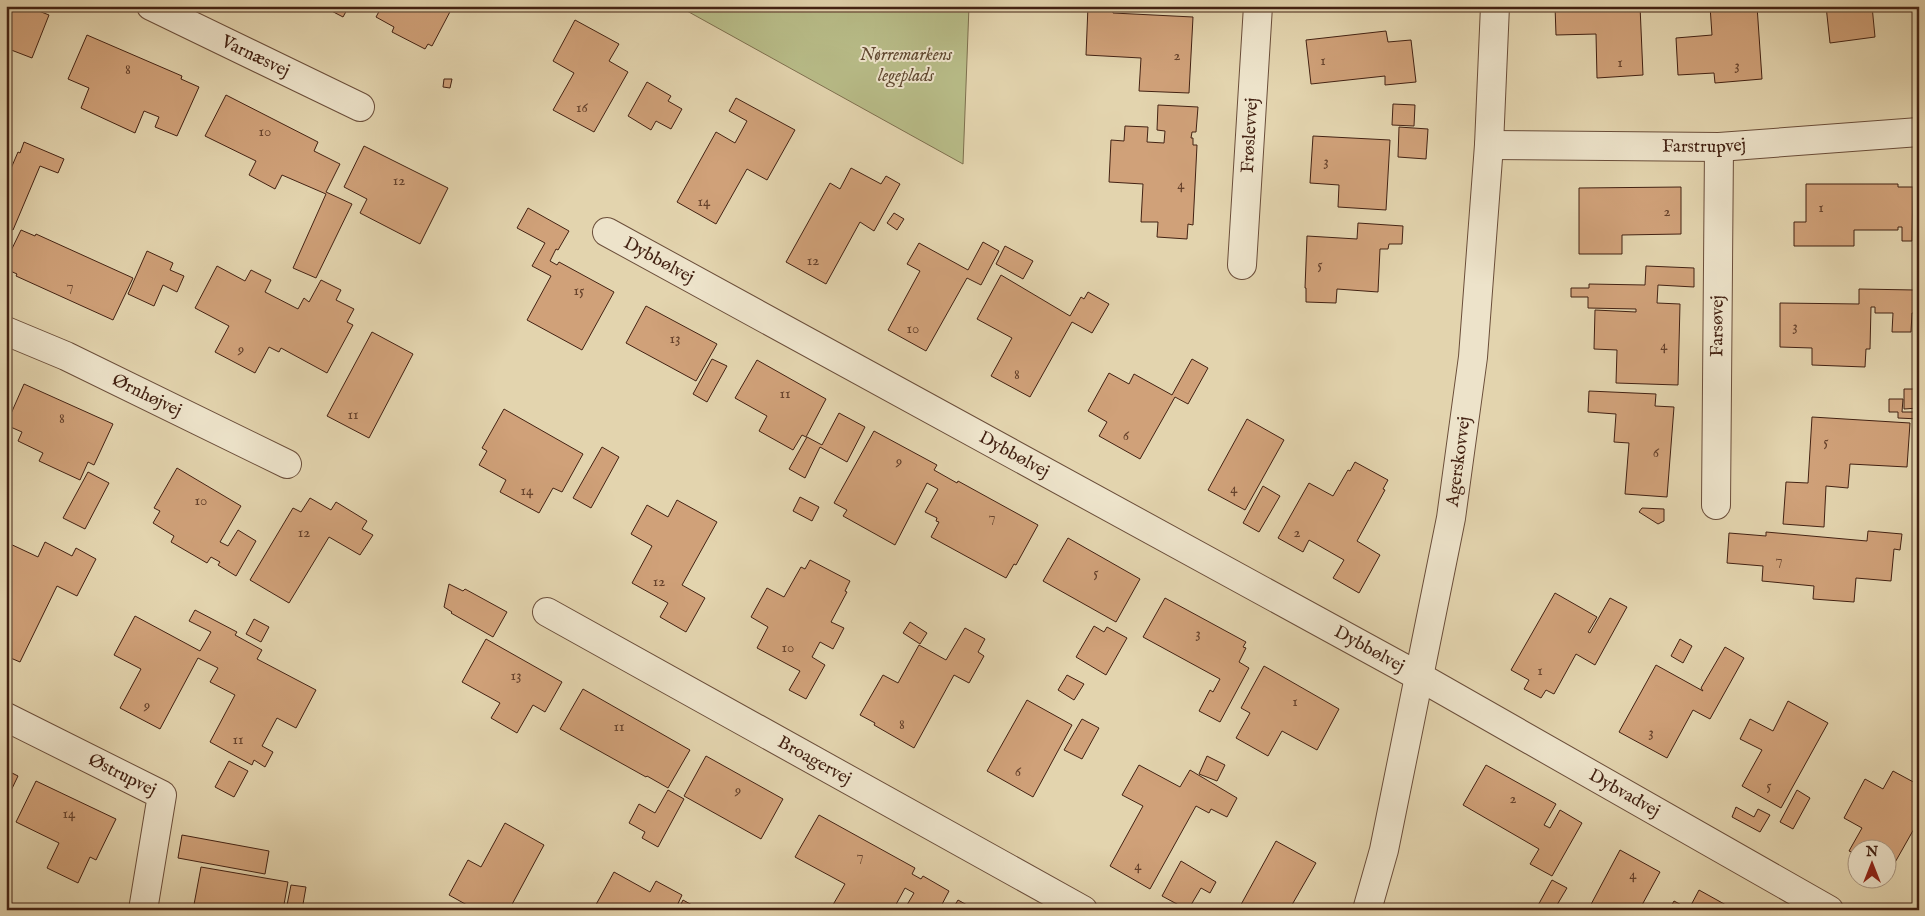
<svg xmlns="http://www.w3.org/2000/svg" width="1925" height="916" font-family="'IM FELL English',serif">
  <rect width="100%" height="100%" fill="#e3d4ae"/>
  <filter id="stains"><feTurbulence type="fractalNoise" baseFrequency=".004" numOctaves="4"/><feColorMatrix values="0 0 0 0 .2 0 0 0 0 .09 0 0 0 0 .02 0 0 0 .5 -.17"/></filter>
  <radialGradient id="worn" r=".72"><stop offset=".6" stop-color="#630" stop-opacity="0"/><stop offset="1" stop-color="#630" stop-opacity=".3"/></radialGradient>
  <!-- green -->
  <path fill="#b8bc88" stroke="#7e6f4e" d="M678,6H969L963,164Z"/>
  <!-- building -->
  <path fill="#d0a179" stroke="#432213" d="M6,6H26L49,15L32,58L6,48Z
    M322,6H349L343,17Z
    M382,6H453L432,46L428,44L425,49L392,32L394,27L376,17Z
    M1088,6H1113V13L1193,17L1189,93L1139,91L1141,58L1086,55Z
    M1555,6H1640L1643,75L1597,78L1596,34L1556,35Z
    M1710,6H1757L1762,79L1715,83L1714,73L1678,75L1676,38L1712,35Z
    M1826,6H1872L1875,37L1830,43Z
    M575,20L619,44L609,61L628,72L594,132L553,110L574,73L553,61Z
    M1386,31L1388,42L1411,40L1416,82L1385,85V76L1311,84L1306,40Z
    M87,35L182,76L181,79L199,87L177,136L155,127L159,117L144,111L135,133L81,108L89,88L68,79Z
    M444,79H452L450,88L443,87Z
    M647,82L671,96L668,101L682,109L671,129L656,121L651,130L628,116Z
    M226,95L318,142L314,151L340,164L326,192L352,204L316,278L293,268L326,194L282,175L275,189L249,175L256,161L205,136Z
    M736,98L795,130L767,180L747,169L716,224L677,202L716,132L735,143L747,121L729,111Z
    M1393,104L1415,105L1414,126L1392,125Z
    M1158,105L1198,107L1196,132H1192L1191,138H1193V145H1197L1193,225L1188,224L1187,239L1157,237L1158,222H1141L1143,184L1109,182L1111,140L1124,141L1125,126L1148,127L1147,142L1164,143L1165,131L1157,130Z
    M1399,127L1428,129L1426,159L1398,157Z
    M1313,136L1390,140L1386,210L1338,207L1339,185L1310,183Z
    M24,142L64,159L58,173L40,166L13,230L6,227V180L18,152L20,153Z
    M364,146L448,188L420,244L360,213L367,199L344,187Z
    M851,168L881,184L886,176L900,184L874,231L860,222L826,284L786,262L830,183L840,189Z
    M1806,184H1898V187H1913L1912,241H1902V227H1898V230H1854V246H1794V222H1806Z
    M1681,187V234L1622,235V254H1579V188Z
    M528,208L569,231L558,250L556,249L550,261L557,265L559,262L614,292L582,350L527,320L551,276L532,266L545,243L517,228Z
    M894,213L904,219L897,230L887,223Z
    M1358,223L1403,226L1402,244H1389L1388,249H1380L1378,292L1337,289L1336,303L1306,302V288H1305L1307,236L1357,239Z
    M21,230L35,236L36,234L133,278L113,320L16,276L17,274L6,269V261Z
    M983,242L999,251L981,285L967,278L926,351L888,330L920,271L907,264L919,243L968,270Z
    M1005,246L1033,261L1023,279L996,264Z
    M147,251L173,263L170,270L184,276L177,292L163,285L154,306L128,294Z
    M217,266L245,281L251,270L271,280L265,292L298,309L304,298L309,302L321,280L341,290L336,300L354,309L347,322L353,325L327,373L281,348L279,352L269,347L255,373L215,352L229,326L195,308Z
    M1646,266L1694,268V287L1658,285L1657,303L1680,304L1678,385L1616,383L1617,350L1594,349L1595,310L1636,312V309L1588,308V297H1571V288H1589V284L1645,285Z
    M1001,275L1070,316L1081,297L1084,299L1088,292L1109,304L1092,333L1072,322L1030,397L991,376L1012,338L977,319Z
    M1859,289L1915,290L1914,313H1912L1911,332H1892L1893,313H1875V307H1871L1870,349H1866L1865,367L1812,365V348L1780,347V303L1859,304Z
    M646,306L717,344L696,381L626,343Z
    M372,332L413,354L369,438L327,416Z
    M712,359L727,366L707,402L693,394Z
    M1192,359L1208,368L1188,404L1175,397L1140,459L1099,436L1107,422L1088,411L1109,373L1129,384L1134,374L1172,395Z
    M757,360L826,399L806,437L802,435L793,450L759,431L767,416L735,398Z
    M24,384L113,424L94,465L88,462L80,480L39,461L43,453L18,441L22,432L6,425Z
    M1904,389H1918V408L1904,409Z
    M1589,391L1656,394L1655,406L1674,407L1667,497L1625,494L1629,443L1614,442L1616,414L1588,412Z
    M1889,399H1903L1902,412H1919V419L1898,418V412H1889Z
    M504,409L583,454L562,492L553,488L539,513L500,492L506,480L479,465L487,451L482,448Z
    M839,413L865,427L847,462L820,447L805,478L789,469L807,437L822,445Z
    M1812,417L1910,423L1907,467L1850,464L1848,488L1826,486L1824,527L1783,524L1786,482L1808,483Z
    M1247,419L1284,440L1245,510L1208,490Z
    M874,431L937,465L934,470L957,483L958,481L1038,525L1016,565L1014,564L1006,578L931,537L939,522L936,521L937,518L925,512L938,489L927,483L895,545L843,516L847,510L834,503Z
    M602,447L619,457L591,508L573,498Z
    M1355,462L1388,480L1383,489L1385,490L1357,541L1380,555L1359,593L1333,578L1344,560L1309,540L1303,552L1278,538L1309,483L1333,496L1348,470L1350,471Z
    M177,468L241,506L220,542L228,546L238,530L256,541L236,576L218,565L220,562L211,557L207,563L171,542L174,536L153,523L160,511L154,508Z
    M88,472L109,483L85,529L63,518Z
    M1263,486L1280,496L1259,532L1243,523Z
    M800,497L819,507L812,521L793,511Z
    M310,498L331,510L336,502L367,521L362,529L373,535L360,555L329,537L289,603L250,580L293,508L301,512Z
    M677,500L717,522L682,585L705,598L686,632L660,617L668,603L632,583L652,546L631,534L647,505L668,517Z
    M1642,508L1664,509V521L1658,524L1639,512Z
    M1914,515H1919V526H1914Z
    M1868,531L1902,534L1900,550L1894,549L1891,581L1856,578L1854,602L1813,599L1814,586L1762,581L1763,566L1727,563L1729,533L1766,536V532L1867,541Z
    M1068,538L1140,579L1116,622L1043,581Z
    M6,542L38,557L45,542L72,556L76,548L96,559L77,596L57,586L20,662L6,656Z
    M810,560L850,581L845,591L847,592L831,622L844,628L833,649L820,642L812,657L825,665L806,699L789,690L800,671L757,648L768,627L751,617L767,588L784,597L801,567L805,569Z
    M449,584L463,591L465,589L507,612L493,637L451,613L452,612L444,607Z
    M1555,593L1597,617L1588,632L1590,633L1610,598L1627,607L1595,665L1576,654L1554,694L1546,690L1541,698L1524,689L1529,680L1511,670Z
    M1165,598L1246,642L1243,647L1246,648L1239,662L1249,668L1220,722L1199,711L1210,690L1213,692L1220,679L1143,637Z
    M195,610L237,632L235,635L262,650L257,659L316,690L296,728L277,718L262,746L273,752L265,767L254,760L252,765L210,742L235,695L210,682L218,668L198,658L160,729L120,708L141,669L114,655L135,616L200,651L211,632L189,621Z
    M254,619L269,627L261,642L246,634Z
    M910,622L927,633L920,644L903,633Z
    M1094,626L1104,632L1107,627L1127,638L1106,675L1076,657Z
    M965,628L985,639L978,652L984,656L969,683L954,675L914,748L874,725L875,723L860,715L883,675L898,683L919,645L946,660Z
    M486,639L562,682L545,712L533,705L517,733L491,718L500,703L462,682Z
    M1680,639L1692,646L1683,663L1671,656Z
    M1725,647L1744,658L1710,719L1693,710L1667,758L1619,732L1656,665L1703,691L1701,688Z
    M1264,666L1339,709L1317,750L1282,731L1268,756L1236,738L1250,713L1241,708Z
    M1067,675L1084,684L1074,700L1058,690Z
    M583,689L690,750L668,788L647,776L646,777L560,729Z
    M1027,700L1072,725L1033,797L987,771Z
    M1788,701L1828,723L1781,808L1742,786L1762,750L1740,739L1750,719L1773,731Z
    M1082,719L1099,728L1082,759L1064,750Z
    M706,756L783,799L761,839L684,796Z
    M1207,756L1225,765L1217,781L1199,774Z
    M229,761L248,771L234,797L215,787Z
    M1139,765L1180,787L1190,770L1237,798L1227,817L1211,809L1209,813L1196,806L1150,889L1110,866L1143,806L1122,795Z
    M1486,765L1556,804L1544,825L1550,828L1560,810L1582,823L1552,876L1530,864L1539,849L1463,805Z
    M6,770L18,776L6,801Z
    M1893,771L1919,785V820L1889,873L1888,872V848H1858V855L1849,851L1862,828L1844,818L1865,779L1883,789Z
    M36,781L116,819L96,860L90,857L78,883L47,868L59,843L16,822Z
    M668,790L684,799L658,847L642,838L645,832L629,823L639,804L655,813Z
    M1797,790L1810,798L1793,829L1780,822Z
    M1736,807L1754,817L1758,809L1770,815L1760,832L1732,817Z
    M819,815L915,868L912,874L921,879L923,876L949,891L939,910H904L914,893L905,888L893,910L886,906L884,910H830L845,884L795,857Z
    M505,823L544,845L509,910H476L449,895L468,860L481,867Z
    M182,835L269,851L265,874L178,858Z
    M1276,841L1316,863L1289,910H1238Z
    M1620,850L1660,872L1642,905L1650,910H1588Z
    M1181,861L1216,882L1210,893L1201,888L1188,910L1162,896Z
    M201,867L288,882L283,910H193Z
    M614,872L650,892L656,881L682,895L675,910H593Z
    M1552,880L1567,888L1554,910H1538L1536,909Z
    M291,885L306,887L302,910H286Z
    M1699,890L1735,910H1669L1674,901L1689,909Z
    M683,900L701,910H678Z
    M958,900L976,910H952Z"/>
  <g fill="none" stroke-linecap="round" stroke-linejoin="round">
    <!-- minor casing -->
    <g stroke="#6b4e3a" stroke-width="30">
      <g id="minor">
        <path id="s1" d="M151,6L360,107"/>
        <path id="s2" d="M1489,145L1719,147L1919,132"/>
        <path id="s3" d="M607,232L1420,677L1829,910"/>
        <path id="s4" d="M1242,265L1258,6"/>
        <path id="s5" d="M6,331L66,356L287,464"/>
        <path id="s6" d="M1716,505L1719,147"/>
        <path id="s7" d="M547,612L1083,910"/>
        <path id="s8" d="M6,717L162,795L143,910"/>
        <path id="s9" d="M1367,910L1384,850L1451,518L1473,357L1489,145L1495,6"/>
      </g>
    </g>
    <!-- minor -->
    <use href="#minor" stroke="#ede3ca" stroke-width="28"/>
  </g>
  <g text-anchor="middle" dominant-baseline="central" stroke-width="4" stroke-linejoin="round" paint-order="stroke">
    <!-- number labels -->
    <g font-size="15" fill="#66422c">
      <text x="1177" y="55">2</text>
      <text x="1323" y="60">1</text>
      <text x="1620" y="62">1</text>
      <text x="1737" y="65">3</text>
      <text x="128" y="69">8</text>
      <text x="582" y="107">16</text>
      <text x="265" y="131">10</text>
      <text x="1326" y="161">3</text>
      <text x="399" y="180">12</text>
      <text x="1181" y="184">4</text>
      <text x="704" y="201">14</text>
      <text x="1821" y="207">1</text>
      <text x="1667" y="211">2</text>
      <text x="813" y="260">12</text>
      <text x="1320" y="264">5</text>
      <text x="70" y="285">7</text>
      <text x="579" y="290">15</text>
      <text x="1795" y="326">3</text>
      <text x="913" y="328">10</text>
      <text x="675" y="338">13</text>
      <text x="1664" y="345">4</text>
      <text x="241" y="349">9</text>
      <text x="1017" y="374">8</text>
      <text x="785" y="393">11</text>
      <text x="353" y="414">11</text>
      <text x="62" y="418">8</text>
      <text x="1126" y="435">6</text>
      <text x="1826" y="441">5</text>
      <text x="1656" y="452">6</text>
      <text x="899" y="461">9</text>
      <text x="1234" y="488">4</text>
      <text x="527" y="490">14</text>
      <text x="201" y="500">10</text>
      <text x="992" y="516">7</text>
      <text x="304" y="532">12</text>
      <text x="1297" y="532">2</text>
      <text x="1779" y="559">7</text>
      <text x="1096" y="572">5</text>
      <text x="659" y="581">12</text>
      <text x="1198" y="633">3</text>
      <text x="788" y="647">10</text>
      <text x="1540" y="670">1</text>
      <text x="516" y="675">13</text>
      <text x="1295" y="701">1</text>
      <text x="147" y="705">9</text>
      <text x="902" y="724">8</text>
      <text x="619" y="726">11</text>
      <text x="1651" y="732">3</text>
      <text x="238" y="739">11</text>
      <text x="1018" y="771">6</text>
      <text x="1769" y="785">5</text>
      <text x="738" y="790">9</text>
      <text x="1513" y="798">2</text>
      <text x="69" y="813">14</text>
      <text x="860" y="855">7</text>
      <text x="1138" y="865">4</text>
      <text x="1633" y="874">4</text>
    </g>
    <!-- park labels -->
    <g font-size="18" font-style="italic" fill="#604830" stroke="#ede3ca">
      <text x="906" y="55">Nørremarkens<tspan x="906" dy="21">legeplads</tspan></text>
    </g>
    <!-- street labels -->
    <g font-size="18" fill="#432213" stroke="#ede3ca">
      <text stroke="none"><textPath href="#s1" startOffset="116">Varnæsvej</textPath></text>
      <text stroke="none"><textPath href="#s4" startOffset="130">Frøslevvej</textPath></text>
      <text stroke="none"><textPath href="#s2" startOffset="215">Farstrupvej</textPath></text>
      <text stroke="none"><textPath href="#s3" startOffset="59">Dybbølvej</textPath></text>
      <text stroke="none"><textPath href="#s6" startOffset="179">Farsøvej</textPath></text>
      <text stroke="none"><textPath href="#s5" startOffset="155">Ørnhøjvej</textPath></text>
      <text stroke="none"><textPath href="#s3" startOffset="464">Dybbølvej</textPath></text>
      <text stroke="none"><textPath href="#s9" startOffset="458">Agerskovvej</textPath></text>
      <text stroke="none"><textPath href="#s3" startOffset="869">Dybbølvej</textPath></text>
      <text stroke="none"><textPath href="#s7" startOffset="306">Broagervej</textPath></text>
      <text stroke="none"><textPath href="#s8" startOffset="130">Østrupvej</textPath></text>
      <text stroke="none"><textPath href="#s3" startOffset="1162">Dybvadvej</textPath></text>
    </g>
  </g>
  <!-- margin -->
  <rect width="1925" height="916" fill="none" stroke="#e3d4ae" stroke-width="25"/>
  <rect x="8" y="8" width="1910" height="901" fill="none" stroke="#432213" stroke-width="2.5"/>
  <rect x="12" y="12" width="1900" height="891" fill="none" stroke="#432213"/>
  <!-- north arrow -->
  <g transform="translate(1872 864)"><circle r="24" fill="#ede3ca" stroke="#a99681"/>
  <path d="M0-4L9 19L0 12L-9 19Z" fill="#8f2418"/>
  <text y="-8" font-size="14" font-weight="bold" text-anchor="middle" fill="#432213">N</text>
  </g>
  <rect width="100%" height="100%" filter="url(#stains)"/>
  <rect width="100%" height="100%" fill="url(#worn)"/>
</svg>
